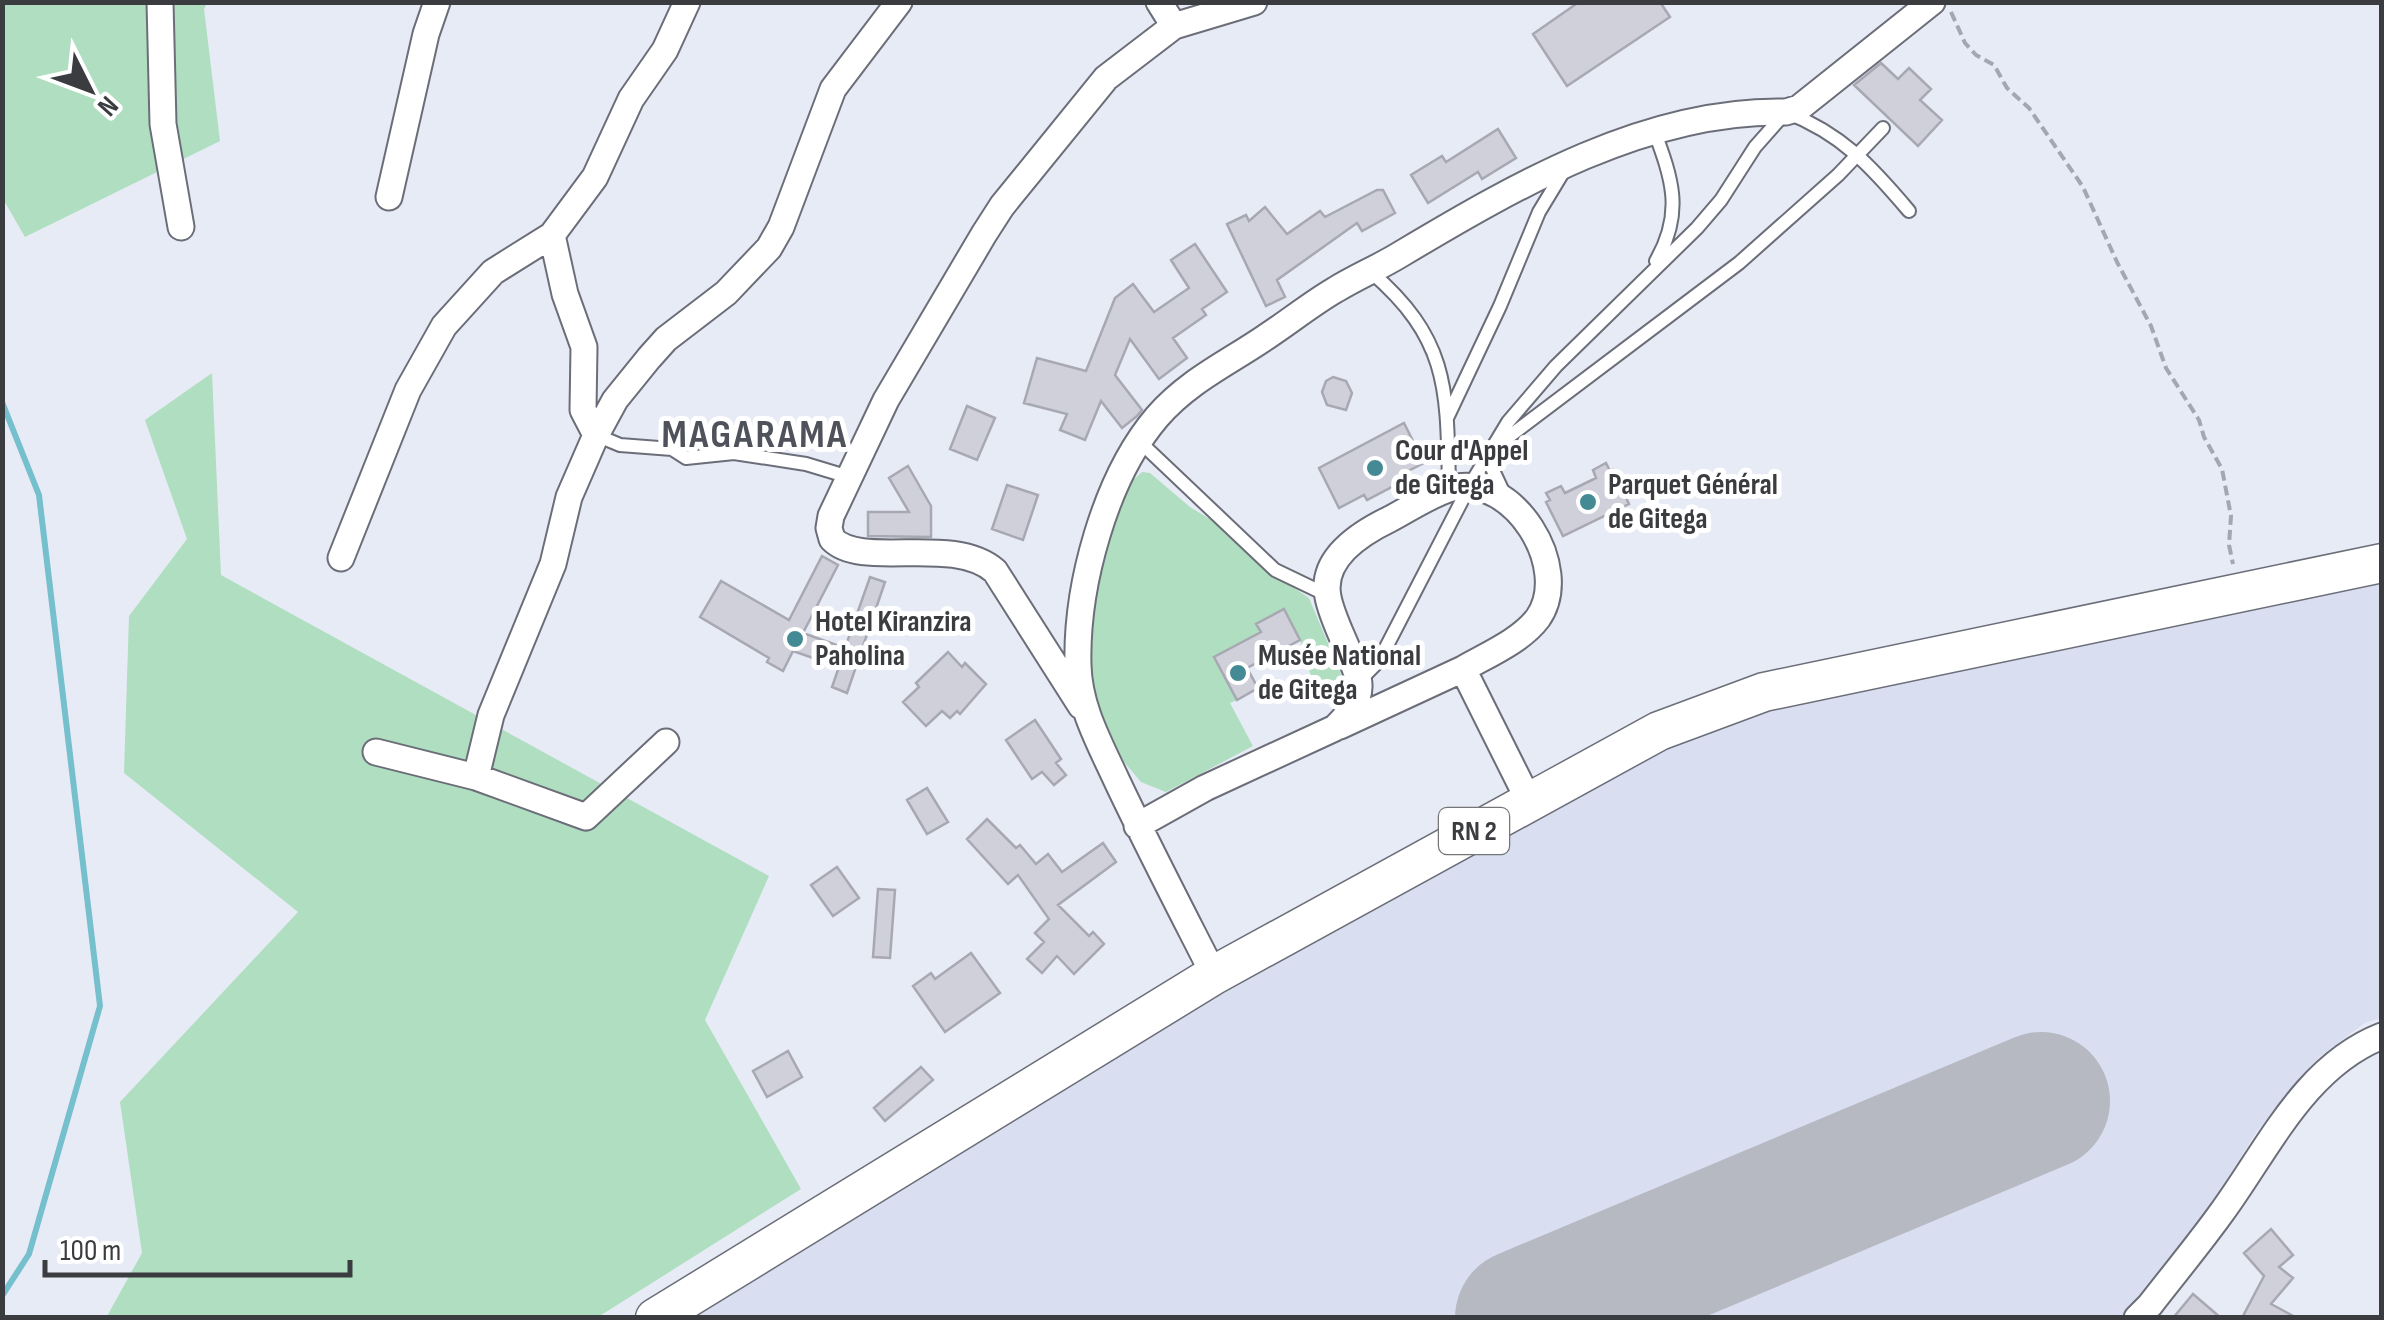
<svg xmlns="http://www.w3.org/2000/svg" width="2384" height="1320" font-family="'Sofia Sans Condensed',sans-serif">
  <rect width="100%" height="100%" fill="#e7ebf6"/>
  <!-- built -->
  <path fill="#d9dff1" d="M2381,563V1018L2365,1023L2319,1057L2257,1131L2160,1287L2119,1317L686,1318L1007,1117L1613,758L1689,724Z"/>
  <!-- green -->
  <path fill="#b0dec0" d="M2,3H207L204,9L220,141L25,237L3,199Z
    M212,373L221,575L769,876L705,1020L801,1189L598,1317L106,1318L142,1253L120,1102L298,912L124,773L129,616L187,539L145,420Z
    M1142,472L1150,473L1190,507L1221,526L1272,573L1309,598L1346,686L1340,699L1330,704L1312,679L1300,640L1257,624L1261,633L1215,657L1237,700L1230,703L1253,746L1166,792L1141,782L1124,762L1091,695L1090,598L1124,488Z"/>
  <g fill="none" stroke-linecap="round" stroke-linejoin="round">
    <!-- stream -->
    <path stroke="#76bfcd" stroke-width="6" d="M2,402L39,495L100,1006L29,1254L2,1296"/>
    <!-- runway -->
    <path stroke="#b6b8c2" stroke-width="138" d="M1524,1318L2041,1101"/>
  </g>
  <!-- building -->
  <path fill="#d0d0db" stroke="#a8a8b3" stroke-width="2.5" d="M1579,2H1660L1670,17L1567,86L1533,34Z
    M1881,63L1898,79L1909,68L1931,89L1920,100L1942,120L1918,146L1854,85Z
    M1498,129L1516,158L1482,179L1478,172L1428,203L1411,175L1442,156L1446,162Z
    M1377,190H1383L1395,213L1362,231L1357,223L1277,280L1285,297L1266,306L1227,224L1246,215L1249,221L1265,207L1287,234L1320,211L1325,217Z
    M1195,244L1227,292L1202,309L1206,315L1173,338L1187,358L1159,379L1130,339L1115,375L1142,410L1137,416L1122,428L1101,401L1085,440L1060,430L1067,414L1024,403L1037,358L1086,371L1115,298L1133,284L1154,312L1189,288L1171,260Z
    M1333,377L1346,381L1352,393L1346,410L1327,405L1322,392L1326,381Z
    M967,406L995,418L977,460L950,449Z
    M1404,423L1424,463L1402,474L1405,480L1367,500L1364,495L1339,508L1319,468Z
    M1606,463L1610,471L1613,470L1629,504L1563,536L1546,502L1550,500L1546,493L1561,486L1565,493L1596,478L1593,470Z
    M908,466L931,506V537L868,536V512H909L889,478Z
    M1007,485L1038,495L1023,540L992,529Z
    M822,556L838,565L803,633L845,648L870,577L885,582L847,693L832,687L839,667L793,651L783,671L767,662L769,658L700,617L721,581L789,620Z
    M1284,609L1300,640L1247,668L1258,688L1237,700L1214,657L1261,632L1256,624Z
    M948,652L962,667L965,663L986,684L960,714L957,711L950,718L942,711L926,726L903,702L919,687L916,683Z
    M1035,720L1061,759L1056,763L1066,775L1054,785L1042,772L1032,779L1006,740Z
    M927,788L948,822L927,834L907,800Z
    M987,819L1016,848L1020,845L1036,864L1048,854L1062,872L1103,843L1116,862L1058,905L1089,936L1093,932L1104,944L1074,974L1057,956L1042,973L1027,959L1044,942L1035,933L1049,919L1018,875L1008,884L967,839Z
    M837,867L859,898L833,916L811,885Z
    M878,889L895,890L890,958L873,957Z
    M971,953L1000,993L945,1032L913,986L931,973L935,979Z
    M788,1051L802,1077L767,1097L753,1071Z
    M921,1067L933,1080L885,1121L874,1108Z
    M2271,1229L2293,1255L2279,1267L2293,1278L2271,1304L2297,1318H2242L2264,1276L2244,1253Z
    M2193,1294L2221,1318H2173Z"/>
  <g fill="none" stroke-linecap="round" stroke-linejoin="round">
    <!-- service casing -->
    <g stroke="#6b6e78" stroke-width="16">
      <path id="service" d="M1654,130C1672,179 1684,212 1656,261
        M1371,272C1450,340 1447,391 1449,489
        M1448,416L1500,306L1539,212L1565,169
        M596,435L620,445L672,449L686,458L734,453L806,464L849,477
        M1139,441L1275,570L1327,595
        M1505,496L1491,466L1490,451L1739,263L1838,175L1883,128
        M1360,680L1379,661L1470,485L1508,422L1556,366L1697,228L1721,200L1755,147L1786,112C1842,134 1871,166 1909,211"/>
    </g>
    <!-- minor casing -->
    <g stroke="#6b6e78" stroke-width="29">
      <path id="minor" d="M160,2L163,124L181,227
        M1159,2L1174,26
        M389,197L426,34L437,2
        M552,235L565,294L584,347L583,410L596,435
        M341,558L408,390L444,326L493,272L552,235L595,177L631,99L665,50L687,2
        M1081,706L995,571C952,534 862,570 832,539L829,528L831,516L886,400L984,234L1002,206L1106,78L1174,26L1254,2
        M1340,726L1463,669
        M376,752L476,777L586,817L666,742
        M476,777L491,715L553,564L569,497L596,435L615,400L649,358L666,339L726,293L769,248L781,227L833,89L899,2
        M1137,826L1205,788L1335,728C1344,719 1353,710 1357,698C1362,684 1357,673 1352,661C1345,641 1332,618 1328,597C1320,558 1361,533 1390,519C1409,509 1431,494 1452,488C1513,472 1573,568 1538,618C1521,641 1487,655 1463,669L1529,801
        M1214,975C1181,910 1147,845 1116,779C1099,742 1079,707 1078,665C1076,586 1105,478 1157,417C1188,381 1228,363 1266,337C1289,322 1311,304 1335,290C1356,277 1380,267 1401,254C1517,185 1647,109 1786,112L1799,108L1932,2
        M2137,1318L2150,1305C2174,1274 2199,1244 2222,1212C2268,1149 2305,1066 2382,1036"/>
    </g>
    <!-- primary casing -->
    <g stroke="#6b6e78" stroke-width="41">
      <path id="primary" d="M655,1318L1214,975L1659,731L1764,692L2382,563"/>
    </g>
    <!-- path -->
    <path stroke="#a4a7af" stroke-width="4" stroke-dasharray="10 5" stroke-linecap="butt" d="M1951,12L1965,43L1976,55L1994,65L2007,88L2029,108L2083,187L2117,262L2151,326L2166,368L2199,420L2204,437L2222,469L2231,516L2229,545L2233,564"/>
    <!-- service -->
    <use href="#service" stroke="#fff" stroke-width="12"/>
    <!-- minor -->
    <use href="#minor" stroke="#fff" stroke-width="25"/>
    <!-- primary -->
    <use href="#primary" stroke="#fff" stroke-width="38"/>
  </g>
  <!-- markers -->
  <g fill="#448a94" stroke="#fff" stroke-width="4">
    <circle cx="1375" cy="468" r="10"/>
    <circle cx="1588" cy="502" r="10"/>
    <circle cx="795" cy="639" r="10"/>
    <circle cx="1238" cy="673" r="10"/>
  </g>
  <g text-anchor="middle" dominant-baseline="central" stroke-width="10" stroke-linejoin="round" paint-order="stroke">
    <!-- shield labels -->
    <rect fill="#fff" stroke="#767679" stroke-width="2.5" x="1439" y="808" width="70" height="46" rx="8"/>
    <g font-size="28" font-weight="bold" fill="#3b3c40">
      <text x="1474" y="831">RN 2</text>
    </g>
    <!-- poi labels -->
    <g font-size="30" font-weight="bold" fill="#3b3c40" stroke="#fff" text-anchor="start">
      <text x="1395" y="451">Cour d'Appel<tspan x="1395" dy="34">de Gitega</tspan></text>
      <text x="1608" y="485">Parquet Général<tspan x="1608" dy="34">de Gitega</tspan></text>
      <text x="815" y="622">Hotel Kiranzira<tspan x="815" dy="34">Paholina</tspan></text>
      <text x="1258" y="656">Musée National<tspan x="1258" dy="34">de Gitega</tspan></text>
    </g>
    <!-- district labels -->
    <g font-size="40" font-weight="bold" letter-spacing="2.5" fill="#4f525b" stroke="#fff">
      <text x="755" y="435">MAGARAMA</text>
    </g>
  </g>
  <!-- border -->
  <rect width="2384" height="1320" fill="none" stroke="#3b3c40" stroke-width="10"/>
  <!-- north arrow -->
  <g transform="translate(90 90) rotate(132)" stroke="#ffffff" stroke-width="8" paint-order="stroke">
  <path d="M0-8L18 38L0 25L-18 38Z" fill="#3b3c40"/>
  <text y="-15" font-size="28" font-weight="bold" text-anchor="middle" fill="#3b3c40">N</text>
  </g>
  <!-- scale -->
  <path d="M45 1260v15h305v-15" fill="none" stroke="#3b3c40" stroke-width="5"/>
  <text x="60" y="1260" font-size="30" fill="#3b3c40" stroke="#ffffff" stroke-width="8" paint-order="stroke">100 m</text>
</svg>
